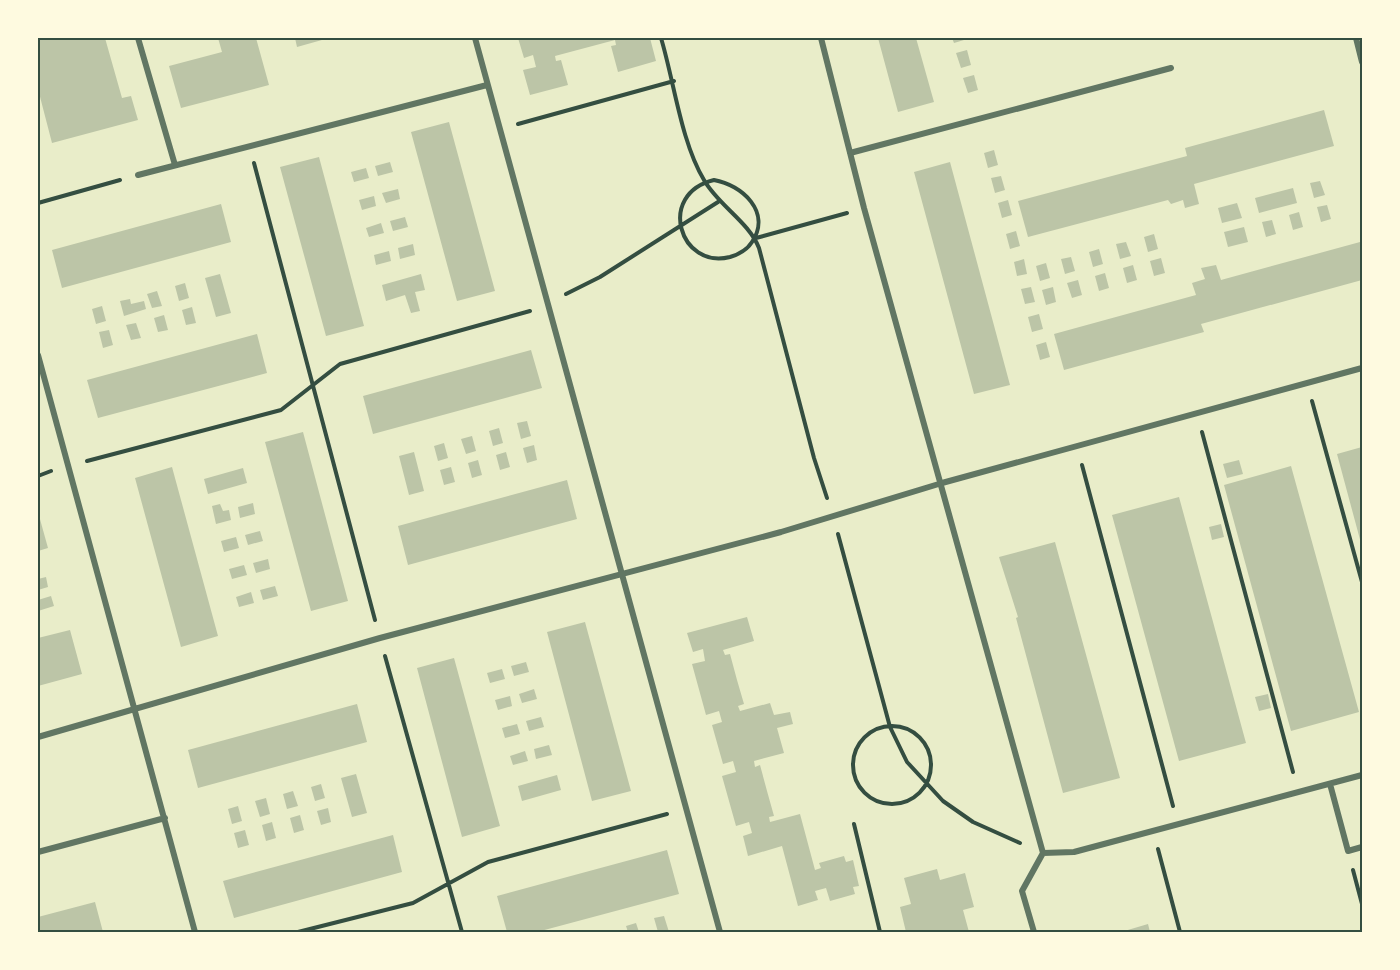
<svg xmlns="http://www.w3.org/2000/svg" width="1400" height="970" font-family="Overpass,sans-serif">
  <rect width="100%" height="100%" fill="#e9edc9"/>
  <!-- building -->
  <path fill="#bcc5a7" d="M38,38H105L122,98L131,96L138,120L52,143L38,89Z
    M218,38H256L269,85L181,108L169,66L222,52Z
    M295,38H329L297,47Z
    M518,38H635L636,40L650,38L656,61L618,72L611,46L616,45L615,40L555,56L556,61L561,60L568,85L530,95L523,70L536,67L533,55L524,58Z
    M878,38H916L934,102L898,112Z
    M952,38H964V40L954,43Z
    M967,50L971,65L961,68L956,53Z
    M974,75L978,90L968,93L963,78Z
    M1324,110L1334,146L1194,184L1199,204L1185,208L1183,200L1171,204L1168,200L1028,237L1018,201L1187,156L1185,148Z
    M449,122L495,291L457,301L411,132Z
    M994,150L998,165L988,168L984,153Z
    M319,157L364,326L326,336L280,167Z
    M390,162L393,172L378,176L375,166Z
    M950,162L1010,385L974,394L914,172Z
    M366,168L369,178L354,182L351,172Z
    M1001,176L1005,190L995,193L991,178Z
    M1320,181L1325,195L1314,198L1310,183Z
    M1293,188L1297,203L1259,213L1255,198Z
    M398,189L400,199L386,203L382,193Z
    M374,196L376,206L362,210L359,200Z
    M1008,200L1012,215L1002,218L998,203Z
    M1237,203L1242,218L1222,223L1218,208Z
    M221,204L231,242L62,288L52,250Z
    M1327,205L1331,219L1321,222L1317,207Z
    M1299,212L1303,227L1293,230L1289,215Z
    M405,217L408,227L393,231L390,221Z
    M1272,220L1276,234L1266,237L1262,222Z
    M381,223L384,233L369,237L366,228Z
    M1244,227L1248,242L1228,247L1224,232Z
    M1016,231L1020,246L1010,249L1006,234Z
    M1154,234L1158,249L1148,252L1144,237Z
    M1126,242L1131,256L1120,259L1116,244Z
    M1360,242L1362,280L1201,324L1204,332L1064,370L1054,334L1196,295L1192,283L1205,279L1201,268L1216,265L1221,280Z
    M413,244L415,255L400,259L398,248Z
    M1099,249L1103,264L1093,267L1089,252Z
    M389,251L391,261L376,265L374,255Z
    M1071,257L1075,271L1065,274L1061,259Z
    M1161,258L1165,273L1154,276L1150,261Z
    M1024,259L1027,274L1017,276L1014,262Z
    M1046,263L1050,278L1040,281L1036,266Z
    M1133,265L1137,280L1127,283L1123,268Z
    M1105,273L1109,288L1099,291L1095,276Z
    M220,274L231,313L216,317L205,278Z
    M421,274L425,290L415,292L420,311L411,313L405,295L386,301L382,285Z
    M1078,280L1082,295L1072,298L1067,283Z
    M185,283L189,298L179,301L175,286Z
    M1031,287L1035,302L1025,304L1021,289Z
    M1053,287L1056,302L1046,305L1042,290Z
    M157,291L162,306L152,308L147,294Z
    M130,299L131,304L144,301L146,309L124,316L120,301Z
    M102,306L106,321L96,324L92,309Z
    M192,307L196,323L186,325L182,310Z
    M1039,314L1043,329L1032,332L1028,317Z
    M164,315L168,330L158,332L154,318Z
    M136,323L141,338L131,340L126,325Z
    M109,330L113,345L103,348L99,332Z
    M257,334L267,373L98,418L87,380Z
    M1046,342L1050,357L1040,360L1036,345Z
    M531,350L542,388L373,434L363,396Z
    M527,421L531,436L521,439L517,423Z
    M499,428L503,443L493,446L489,431Z
    M303,432L348,601L311,611L265,442Z
    M472,436L476,451L466,454L461,439Z
    M444,443L448,458L438,461L434,446Z
    M534,445L537,460L527,463L523,448Z
    M1362,447V547L1337,454Z
    M414,452L424,491L409,495L399,456Z
    M506,452L510,467L500,470L496,455Z
    M478,460L482,475L472,478L468,463Z
    M1239,460L1243,474L1227,478L1223,464Z
    M1291,466L1359,712L1291,731L1224,485Z
    M172,467L218,636L181,647L135,478Z
    M451,467L455,482L444,485L440,470Z
    M243,468L247,483L208,494L204,479Z
    M567,480L577,519L408,565L398,526Z
    M1179,497L1246,743L1179,761L1112,515Z
    M253,503L255,514L240,518L238,507Z
    M220,504L223,511L229,510L231,520L216,524L212,506Z
    M38,512L48,548L38,551Z
    M1221,524L1224,537L1212,540L1209,527Z
    M260,531L263,541L248,545L245,535Z
    M236,537L239,548L224,552L221,541Z
    M1055,542L1120,778L1063,793L1016,618L1018,617L999,557Z
    M268,559L270,569L256,573L253,563Z
    M244,565L247,575L232,579L229,569Z
    M46,577L48,587L38,590V579Z
    M275,586L278,596L263,600L260,590Z
    M251,592L254,603L239,607L236,597Z
    M51,596L54,606L38,611V600Z
    M747,617L754,641L723,650L725,655L730,654L737,680L744,704L738,706L740,711L770,703L774,715L790,712L793,724L777,728L784,753L754,761L755,767L760,765L767,791L774,816L769,817L770,822L800,814L815,870L821,868L819,863L844,856L846,862L853,860L859,886L853,887L855,894L830,901L826,888L815,891L818,900L798,906L782,846L748,856L743,836L752,833L749,822L736,826L722,776L736,772L733,761L723,764L712,725L722,722L719,711L706,715L692,664L705,661L703,649L693,652L687,633Z
    M585,622L631,791L592,801L547,632Z
    M70,630L82,674L38,686V638Z
    M454,658L500,826L462,837L417,668Z
    M526,662L529,672L514,676L511,666Z
    M502,669L505,679L490,683L487,673Z
    M534,689L537,699L522,703L519,694Z
    M1268,694L1271,708L1259,711L1255,697Z
    M510,696L512,706L498,710L495,700Z
    M357,704L367,742L198,788L188,750Z
    M541,717L544,727L529,731L526,721Z
    M517,724L520,734L505,738L502,728Z
    M549,745L552,755L536,759L534,749Z
    M525,751L528,761L513,765L510,756Z
    M356,774L367,813L352,817L341,778Z
    M557,775L561,790L522,801L518,786Z
    M321,784L325,798L315,801L311,787Z
    M293,791L298,806L287,809L283,794Z
    M266,798L270,814L260,817L255,801Z
    M238,806L242,821L232,824L228,809Z
    M328,808L331,822L321,825L317,811Z
    M300,815L304,830L294,833L290,818Z
    M272,822L276,838L266,841L262,825Z
    M245,830L249,845L238,848L234,833Z
    M393,835L402,872L234,918L223,881Z
    M667,850L679,894L537,932H507L497,896Z
    M937,869L940,880L965,873L974,907L963,910L969,932H906L900,907L911,904L904,878Z
    M95,902L103,932H38V917Z
    M664,916L669,932H658L654,918Z
    M636,923L639,932H628L626,926Z
    M1148,924L1150,932H1121Z"/>
  <g fill="none" stroke-linecap="round" stroke-linejoin="round">
    <!-- path -->
    <path stroke="#344e41" stroke-width="4" d="M661,38C674,81 681,142 704,180C718,205 749,222 759,248L814,458L827,498
      M518,124L674,81
      M254,163L375,620
      M714,180C742,185 772,212 752,242C747,250 740,254 730,257C680,270 656,194 714,180Z
      M38,203L120,180
      M756,238L847,213
      M566,294L600,277L718,202
      M1312,401L1362,582
      M1202,432L1293,772
      M87,461L281,410L340,364L530,311
      M1082,465L1173,806
      M38,476L51,471
      M838,534L890,727L907,762L943,801L973,822L1020,843
      M385,656L462,932
      M853 765a39 39 0 1 1 78 0a39 39 0 1 1-78 0Z
      M854,824L880,932
      M1158,849L1180,932
      M1353,870L1362,904
      M298,932L413,903L488,862L667,814"/>
    <!-- minor -->
    <path stroke="#617663" stroke-width="6" d="M138,38L175,165
      M475,38L720,932
      M821,38L864,208L1043,853L1074,852L1362,775
      M1356,38L1362,62
      M850,153L1171,68
      M138,175L487,85
      M38,355L195,932
      M38,737L380,638L781,532L942,483L1362,368
      M1330,784L1348,851L1362,847
      M38,852L165,818
      M1034,932L1022,891L1043,853"/>
  </g>
  <!-- border -->
  <rect width="1400" height="970" fill="none" stroke="#fefae0" stroke-width="78"/>
  <rect x="39" y="39" width="1322" height="892" fill="none" stroke="#344e41" stroke-width="2"/>
</svg>
